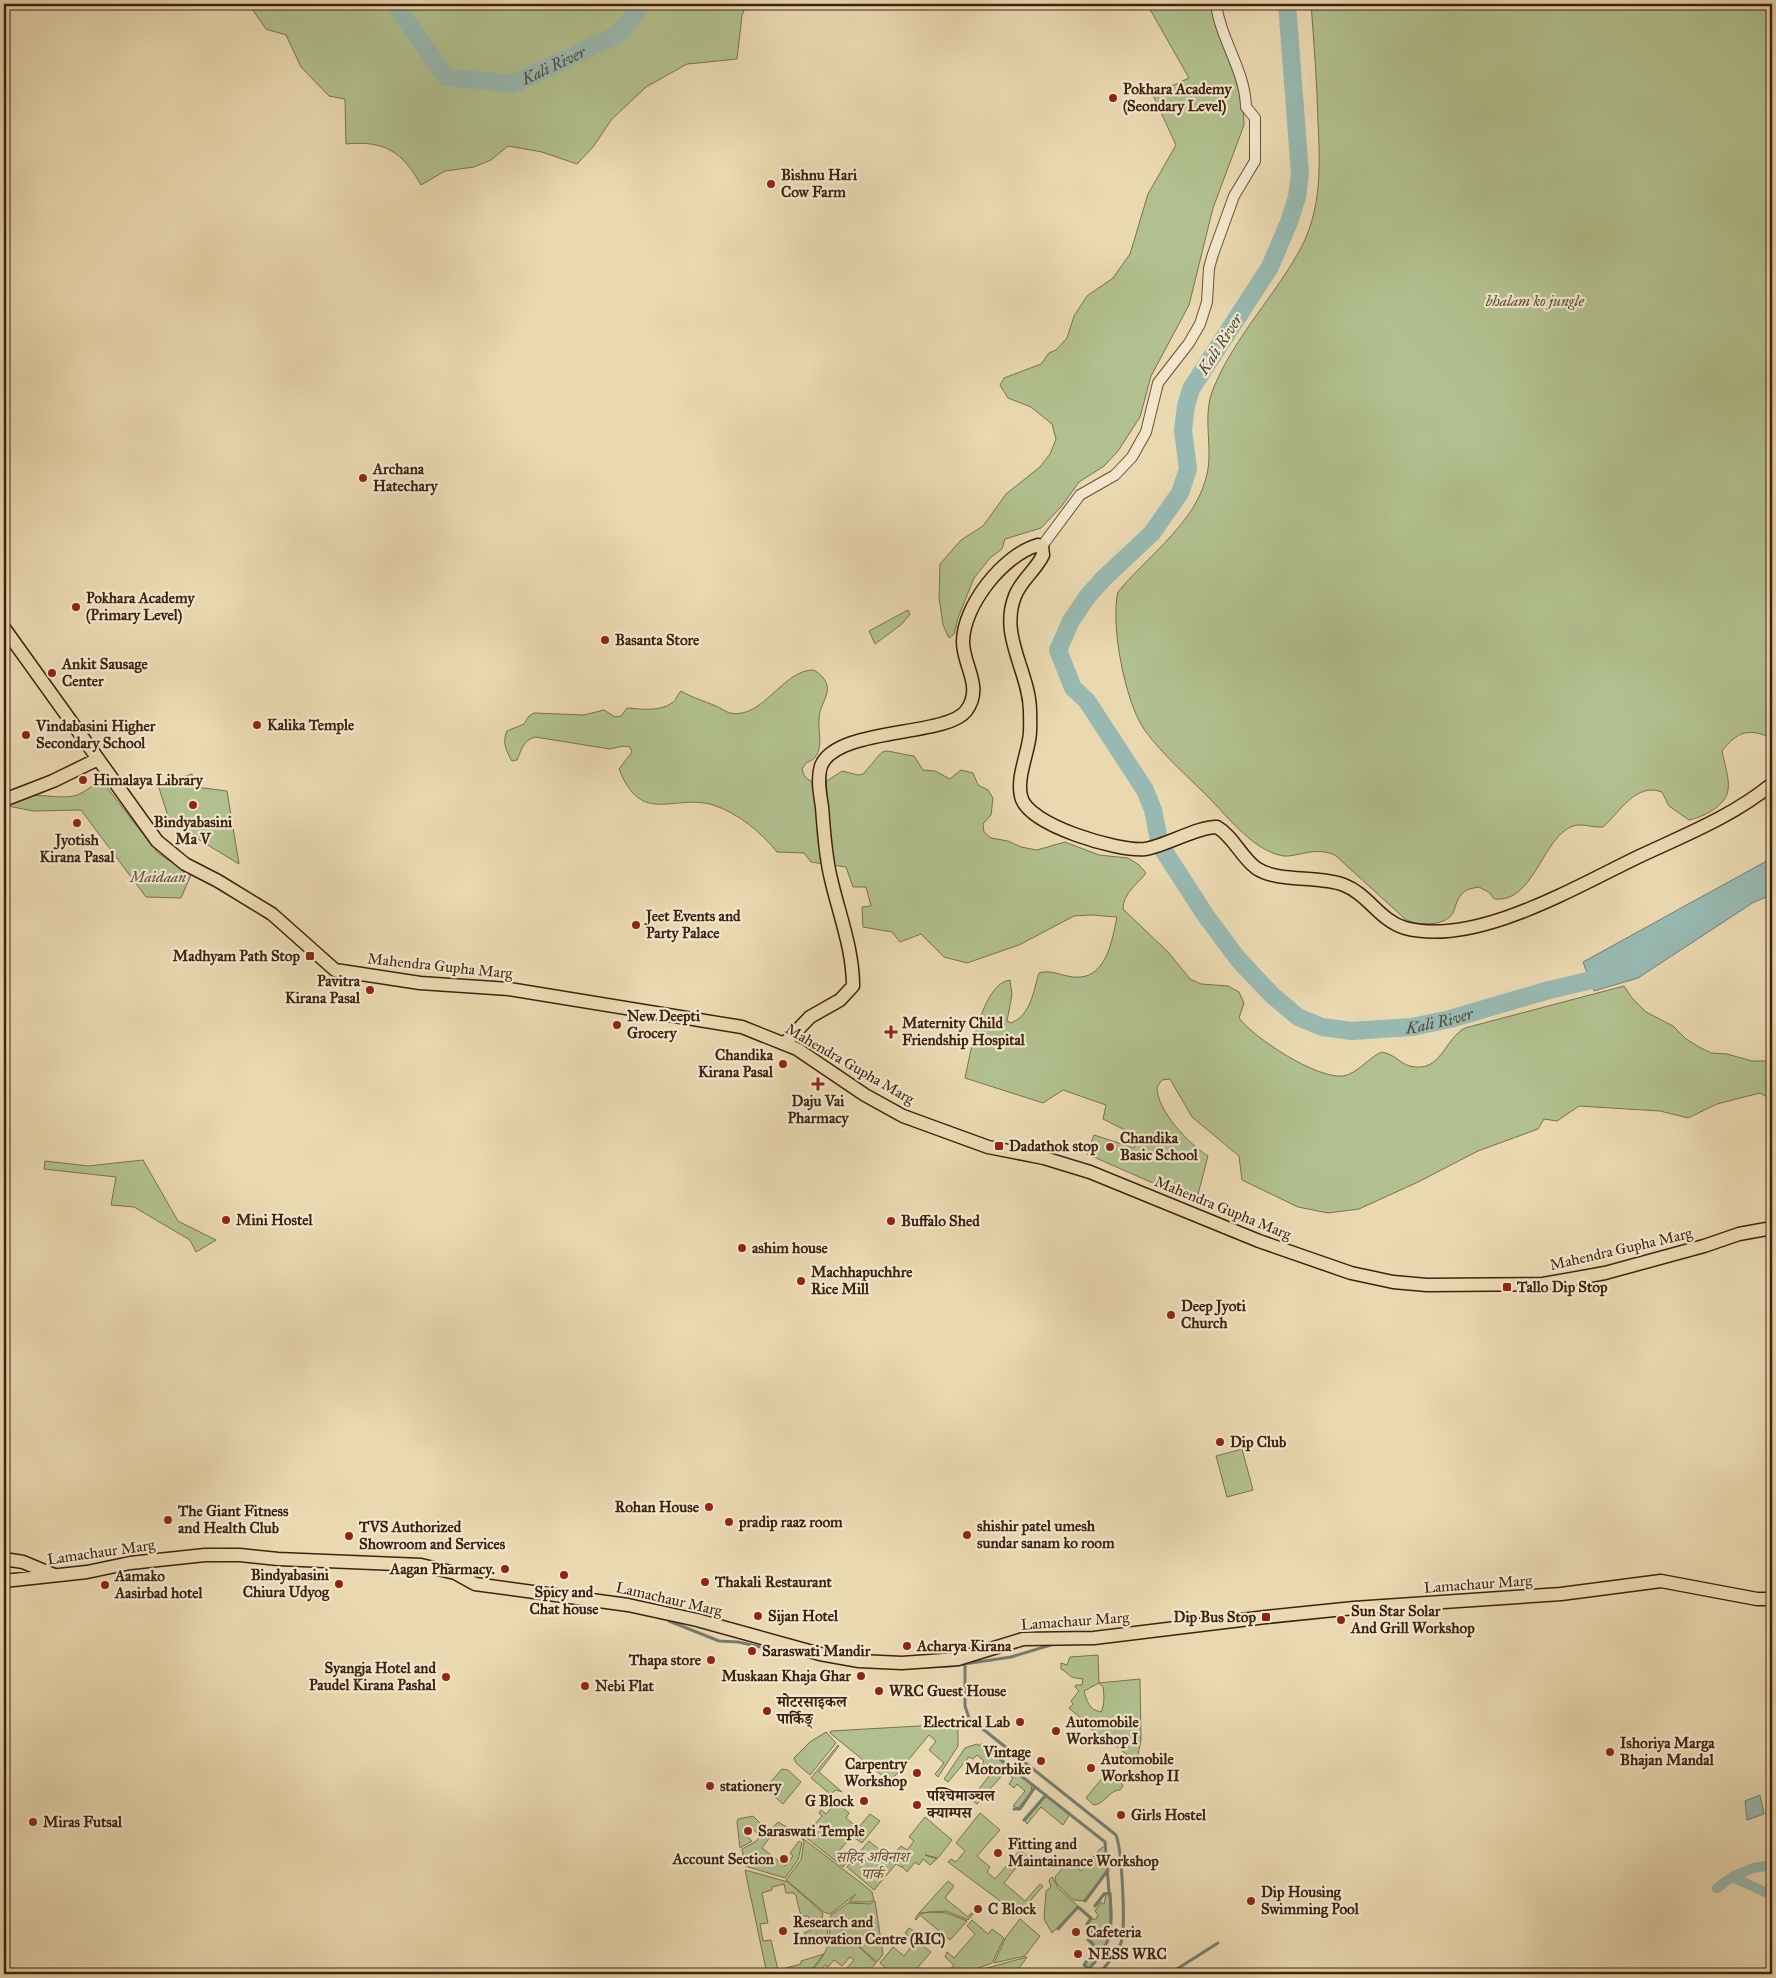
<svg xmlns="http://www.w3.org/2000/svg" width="1776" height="1978" font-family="'IM FELL Great Primer','Noto Serif Devanagari',serif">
  <rect width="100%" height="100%" fill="#ead8b0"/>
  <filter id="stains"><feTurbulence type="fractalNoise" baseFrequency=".004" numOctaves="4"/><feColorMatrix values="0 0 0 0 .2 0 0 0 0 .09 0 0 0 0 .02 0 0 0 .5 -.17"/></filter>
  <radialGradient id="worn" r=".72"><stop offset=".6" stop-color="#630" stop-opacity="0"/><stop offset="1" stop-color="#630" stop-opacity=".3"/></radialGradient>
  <!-- green -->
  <path fill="#b2c08f" stroke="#787150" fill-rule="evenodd" d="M243,4H747L742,15L737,59L687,64L646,87L612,119L593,147L577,164L542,152L508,146L491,160L474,167L445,171L421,185C403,152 384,140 346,144L345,99L329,96L301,67L286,35L266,29L252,9Z
    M1147,4H1213L1235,69L1243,106L1244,125L1213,208L1189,305L1151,376L1140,417L1118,451L1104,466L1079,482L1061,507L1041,528L1005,539L1002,549L990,558L974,578L958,618L954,634L949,638L943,625L939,597L940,564L961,540L983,526L1006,494L1040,467L1050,454L1056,439L1052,424L1031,407L1008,398L1000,385L1004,378L1041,364L1049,353L1056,350L1067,338L1074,316L1087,296L1113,278L1130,254L1148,194L1176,145L1153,95L1189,78Z
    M1311,4H1772V738C1748,728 1738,731 1722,751C1724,762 1730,779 1728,790C1726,806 1703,817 1689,820L1669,806L1662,792C1636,782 1620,812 1603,827C1593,828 1583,823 1573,826C1542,837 1534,904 1494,899L1490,893L1479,887C1474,888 1467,889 1464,892C1457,897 1456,906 1453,913C1445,927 1416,926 1405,919L1335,855C1312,845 1294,860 1279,855C1253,848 1232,822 1214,803C1191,779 1163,756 1144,729C1125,702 1110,623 1118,592C1149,554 1200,520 1208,469C1212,441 1202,414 1214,387C1235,336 1276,295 1302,246C1322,206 1320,164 1318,121C1317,82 1314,43 1311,4Z
    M908,610L910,614L902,624L875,644L869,631Z
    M814,670C841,688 819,700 819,719C818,735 826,756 806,763L802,769C804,780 812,782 821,785L842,771L858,775L863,774C890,744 875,750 914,756L923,770L935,771L950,779L961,770L973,773L978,785L988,790L993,798L991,815L983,824L984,832L991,838L1008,841L1021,847L1037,850L1065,842L1099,855L1128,858L1139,865L1146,873C1137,885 1123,893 1123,909L1168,952L1190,979L1201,984L1228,986L1239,992L1244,1003L1239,1018C1255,1039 1317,1079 1343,1076C1357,1074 1369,1057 1382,1052C1396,1055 1401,1064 1410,1066C1441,1074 1444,1039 1465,1028L1624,986L1632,998L1646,1012L1673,1026L1686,1039L1701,1048L1711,1053L1727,1054L1752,1061H1772V1100L1760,1093L1717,1104L1688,1118L1660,1111L1579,1106L1557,1121L1544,1119L1538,1129L1478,1151L1418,1182L1359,1209L1328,1213L1298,1207L1242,1180L1239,1156L1192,1117L1170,1079L1162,1080L1157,1087C1157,1111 1189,1144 1208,1156L1196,1202L1087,1154L1094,1135L1134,1148L1139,1137L1103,1119L1106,1105L1063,1090L1043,1103L965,1078C970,1055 982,983 1010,980L1012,995L1007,1021L1011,1023C1031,1015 1033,992 1039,973C1050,969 1062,976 1073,977C1106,981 1112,941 1117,917L1091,915L1074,916L1019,945L967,963L944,957L921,934L900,942L892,932L863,927L862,907L871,906L866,887H853L846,867L811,862L804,853L777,852C761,832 738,813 713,805C673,793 642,827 619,769L632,752L630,747L623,746L610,749L535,737C522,741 522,750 517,760L512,761C506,751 502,742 507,731L524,724L529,716L534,713L584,715L604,710L615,717L621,716L627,708C642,709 659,712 672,703C677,700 677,694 681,691C693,698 704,701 716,706C721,708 726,712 730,713C763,720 783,669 814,670Z
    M192,774L196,787L227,791L239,864L170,822L158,785Z
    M101,780L158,853L191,875L181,898L146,897L81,810L33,811L8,806C27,786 56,802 77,795C85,792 94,784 101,780Z
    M143,1160L178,1221L216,1240L196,1252L190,1240L134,1207L111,1205L116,1177L44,1169L45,1161L88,1166Z
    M1242,1449L1253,1490L1227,1497L1216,1456Z
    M1098,1655L1099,1683L1140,1679L1141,1740L1137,1760L1131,1758L1106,1738L1099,1745L1093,1740L1097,1733L1081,1723L1083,1720L1069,1708L1073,1704L1071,1701L1079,1691L1075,1687L1076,1685H1082L1083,1679C1066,1677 1073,1676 1061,1669V1663L1067,1665L1070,1657ZM1099,1683L1103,1687C1104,1695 1105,1704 1101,1712C1089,1710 1087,1701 1084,1691Z
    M954,1724L958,1728V1746L938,1777L935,1774L944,1763L929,1750L936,1741L929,1735L890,1782L830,1733L831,1731Z
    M826,1732L836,1743L810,1775L796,1763L794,1758L810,1742Z
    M977,1744L991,1752L1032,1785L1031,1792L1018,1808L1013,1806L1025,1791L1017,1784L1014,1788L1009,1784L1013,1778L1005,1772L977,1804L971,1799L993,1771L982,1764L984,1761L977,1755L973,1759L969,1757L948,1782L944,1779L965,1748Z
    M838,1745L839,1746L819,1772L842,1792L836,1790L830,1794L811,1778Z
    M782,1769L788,1770L801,1782L783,1804L765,1788Z
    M1108,1771L1118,1777L1123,1786L1120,1790C1109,1790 1105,1804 1094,1805L1086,1798Z
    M1046,1796L1070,1814L1063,1825L1041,1807L1027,1824L1025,1821Z
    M834,1805H839L849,1813L846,1818L858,1828L870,1814L880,1821L862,1843L852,1836L837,1853L847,1862L843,1867L799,1832L803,1828L805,1830L812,1823L814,1825L822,1816L819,1813L821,1810L826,1814Z
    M980,1813L1000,1830L977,1856L990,1867L987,1872L995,1879L1020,1850L1026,1855L1004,1883L1025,1901L1040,1884L1043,1886L1020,1913L1015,1912L948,1862L951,1859L956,1862L965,1851L956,1843Z
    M753,1816L764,1827L758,1834L748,1825L742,1832L752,1841L740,1848L737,1822L738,1819Z
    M925,1817L952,1840L938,1858L925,1855L937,1859L930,1865L923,1859L919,1865L915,1862L907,1872L902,1867L903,1866L901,1867L896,1864L874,1890L847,1867L869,1841L890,1858L901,1846L907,1850L914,1841L909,1837Z
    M778,1822L790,1829L788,1832L782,1828L773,1839L770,1837L762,1848L785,1866L793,1856L790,1853L799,1841L802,1843L798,1860L785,1878L745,1866L742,1849L755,1842L765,1831L768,1833Z
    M801,1837L865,1886L872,1892L874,1900L870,1902H849L856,1894L830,1914L824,1912L786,1880L801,1860L804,1842Z
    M1105,1846L1107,1870L1084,1901L1074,1900L1068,1895L1056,1883L1055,1877L1067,1863H1071L1081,1871L1100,1849Z
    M745,1870L788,1882L823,1913L822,1918L810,1922L808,1916H801L796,1896L794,1893H786L784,1884L772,1887V1890L762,1893L768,1923L760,1924L763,1941L771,1940L778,1970L801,1964V1961L824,1954L808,1974H767Z
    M1052,1877L1059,1889L1078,1906L1052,1933L1044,1919L1046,1891L1051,1887L1049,1880Z
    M948,1881L954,1886L945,1898L968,1917L971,1913L973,1914L968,1920L946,1911L919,1913Z
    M1106,1894L1109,1895C1112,1924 1111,1947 1089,1968L1085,1965L1094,1953L1091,1941V1926L1089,1923L1092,1919H1096L1098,1915L1095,1911L1101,1902L1104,1904Z
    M875,1901L883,1954L877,1962L854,1942L876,1963L866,1974H850L845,1970L854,1960L850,1957L842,1966L834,1960L828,1967L825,1965L817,1974H814L815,1970L812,1971C824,1956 835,1940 827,1920L829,1918L854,1942L830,1918L831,1915L848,1903L870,1904Z
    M930,1912L947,1913L967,1921L950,1940L920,1915L916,1920L915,1919L918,1914Z
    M823,1918L828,1924L827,1942L820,1946L819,1943L809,1945L804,1933L811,1930L810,1923Z
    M1020,1919L1040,1936L1025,1956L994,1963L1006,1937Z
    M972,1920L988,1934L992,1929L1004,1938L992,1963L962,1974H946L954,1965L945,1957L947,1952L954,1958L975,1934L967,1926Z
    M909,1928L920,1935L916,1940L931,1952L912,1974H893L880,1963L893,1947L904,1956L915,1942L905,1933Z
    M1027,1957L1015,1974H965Z"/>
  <!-- water -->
  <path fill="#98b9b1" stroke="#747d71" d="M1772,858V895L1754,902L1638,978L1594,991L1583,962Z
    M1760,1795L1764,1814L1747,1820L1745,1801Z"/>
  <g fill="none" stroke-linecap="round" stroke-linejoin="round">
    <!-- stream -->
    <path stroke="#747d71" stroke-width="3" d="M669,1621L719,1641L738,1642L803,1656
      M965,1665V1706L969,1718L1116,1835C1122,1850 1126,1928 1121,1943C1116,1955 1107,1964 1099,1974
      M926,1667L951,1666L1011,1657L1054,1644
      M982,1745L1105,1842L1109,1892
      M1014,1809H1020L1035,1787
      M1024,1820L1046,1795
      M1085,1901L1108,1870
      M1058,1929L1078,1907L1091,1918L1087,1924L1090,1926L1091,1937L1088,1940L1093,1944V1953L1084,1965L1089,1969
      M1084,1974C1112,1946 1113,1931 1110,1893L1104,1894L1095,1906
      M1169,1974L1218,1943"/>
    <!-- canal -->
    <path stroke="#98b9b1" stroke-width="10" d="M1732,1877L1753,1868L1772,1865
      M1717,1888L1732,1877L1772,1895"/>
    <!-- river -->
    <g stroke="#98b9b1" stroke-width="18">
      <path id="s1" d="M395,4L446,77L513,84L619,34L642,4"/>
      <path id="s2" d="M1287,4L1300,174L1297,197L1289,222L1270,267L1191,389L1186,406L1183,430L1188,469L1180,493L1152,533L1103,579L1087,597L1071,621L1058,650L1073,688L1087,701L1145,790L1153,810L1160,845L1206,916L1238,959L1272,995L1298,1017L1322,1027L1352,1031L1412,1027L1450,1019L1549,990L1613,975"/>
    </g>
    <!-- minor casing -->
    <g stroke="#695039" stroke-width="12">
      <path id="minor" d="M1042,546L1080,495L1115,475L1132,457L1146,432L1158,383L1189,343L1200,324L1207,302L1209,268L1213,254L1234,196L1255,161V118L1246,107C1245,70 1221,41 1216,4"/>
    </g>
    <!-- major casing -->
    <g stroke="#3e2211" stroke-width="15">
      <path id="major" d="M4,628L157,841L185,864L218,881L272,914L335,970L420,983L509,989L742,1027L797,1049L865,1095L903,1116L988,1147L1044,1158L1090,1172L1259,1241L1351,1273L1393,1282L1427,1285L1543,1284L1605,1273L1704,1246L1739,1234L1772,1228
        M4,800L53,781L98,759
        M784,1044L810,1017L840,1000L853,986C853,949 839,914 831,879C825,855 824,831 822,807C820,794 817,778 821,766C836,727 946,737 966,711C984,687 963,666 963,642C963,606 1003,555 1038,545L1042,546L1043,555C1036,570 1021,580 1015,596C999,636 1029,671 1030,710C1030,720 1031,731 1029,740C1026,758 1017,779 1021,796C1026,825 1119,852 1145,849C1165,846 1199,826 1217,827C1233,836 1241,857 1256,868C1278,883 1319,875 1344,885C1368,894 1380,921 1405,928C1476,947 1577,886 1640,856C1685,835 1733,816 1772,784
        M4,1559L23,1562L54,1575
        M4,1581L87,1572L130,1563L205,1555H240L278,1559L421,1565L455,1573L475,1584L628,1605L697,1620L820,1654L859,1661L902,1663L958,1659L1023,1639L1094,1638L1266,1617L1354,1608L1561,1594L1661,1581L1757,1599H1772"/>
    </g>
    <!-- minor -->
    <use href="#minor" stroke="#f1e6cc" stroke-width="10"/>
    <!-- major -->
    <use href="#major" stroke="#ead8b0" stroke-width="12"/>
  </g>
  <!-- markers -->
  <g fill="#8f2418" stroke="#f1e6cc" stroke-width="2">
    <circle cx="1113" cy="98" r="5"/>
    <circle cx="771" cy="184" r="5"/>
    <circle cx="363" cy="478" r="5"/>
    <circle cx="76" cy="607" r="5"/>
    <circle cx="605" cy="640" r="5"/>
    <circle cx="52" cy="673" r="5"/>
    <circle cx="257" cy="725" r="5"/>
    <circle cx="26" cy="735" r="5"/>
    <circle cx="83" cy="780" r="5"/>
    <circle cx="193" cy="805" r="5"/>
    <circle cx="77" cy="823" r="5"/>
    <circle cx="636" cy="925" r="5"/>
    <rect x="305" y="951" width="10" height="10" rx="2.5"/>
    <circle cx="370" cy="990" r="5"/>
    <circle cx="617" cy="1025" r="5"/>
    <path d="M888.5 1024.5h5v5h5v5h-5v5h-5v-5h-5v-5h5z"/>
    <circle cx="783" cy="1064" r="5"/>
    <path d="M815.5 1076.5h5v5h5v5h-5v5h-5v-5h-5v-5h5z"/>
    <rect x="994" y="1141" width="10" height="10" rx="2.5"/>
    <circle cx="1110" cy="1147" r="5"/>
    <circle cx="226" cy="1220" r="5"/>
    <circle cx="891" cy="1221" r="5"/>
    <circle cx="742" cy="1248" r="5"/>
    <circle cx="801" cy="1281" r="5"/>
    <rect x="1502" y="1282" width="10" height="10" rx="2.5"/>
    <circle cx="1171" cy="1315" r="5"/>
    <circle cx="1220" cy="1442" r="5"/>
    <circle cx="709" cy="1507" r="5"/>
    <circle cx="168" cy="1520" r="5"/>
    <circle cx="729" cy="1522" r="5"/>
    <circle cx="967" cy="1535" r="5"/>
    <circle cx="349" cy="1536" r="5"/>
    <circle cx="505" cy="1569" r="5"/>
    <circle cx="564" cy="1575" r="5"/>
    <circle cx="705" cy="1582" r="5"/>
    <circle cx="339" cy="1584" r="5"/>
    <circle cx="105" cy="1585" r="5"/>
    <circle cx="758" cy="1616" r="5"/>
    <rect x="1261" y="1612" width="10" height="10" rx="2.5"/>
    <circle cx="1341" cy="1620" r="5"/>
    <circle cx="907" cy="1646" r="5"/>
    <circle cx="752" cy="1651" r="5"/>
    <circle cx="711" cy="1660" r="5"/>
    <circle cx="861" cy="1676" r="5"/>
    <circle cx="446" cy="1677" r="5"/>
    <circle cx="585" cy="1686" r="5"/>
    <circle cx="879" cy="1691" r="5"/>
    <circle cx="767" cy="1711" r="5"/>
    <circle cx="1020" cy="1722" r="5"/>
    <circle cx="1056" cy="1731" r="5"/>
    <circle cx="1610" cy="1752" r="5"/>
    <circle cx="1041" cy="1761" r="5"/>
    <circle cx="1091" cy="1768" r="5"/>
    <circle cx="917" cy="1773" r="5"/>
    <circle cx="710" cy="1786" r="5"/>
    <circle cx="864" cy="1801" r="5"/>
    <circle cx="917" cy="1805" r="5"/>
    <circle cx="1121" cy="1815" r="5"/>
    <circle cx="33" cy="1822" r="5"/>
    <circle cx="748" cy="1831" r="5"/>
    <circle cx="998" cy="1853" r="5"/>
    <circle cx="784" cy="1859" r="5"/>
    <circle cx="1251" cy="1901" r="5"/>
    <circle cx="978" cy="1909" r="5"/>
    <circle cx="783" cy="1931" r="5"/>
    <circle cx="1076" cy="1932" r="5"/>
    <circle cx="1078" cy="1954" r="5"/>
  </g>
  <g text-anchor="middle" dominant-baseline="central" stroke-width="4.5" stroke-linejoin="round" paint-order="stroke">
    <!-- poi labels -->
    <g font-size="15" font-weight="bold" fill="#3e2211" stroke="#f1e6cc" text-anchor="start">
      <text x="1123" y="89">Pokhara Academy<tspan x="1123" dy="17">(Seondary Level)</tspan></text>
      <text x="781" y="175">Bishnu Hari<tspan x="781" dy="17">Cow Farm</tspan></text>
      <text x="373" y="469">Archana<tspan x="373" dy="17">Hatechary</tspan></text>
      <text x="86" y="598">Pokhara Academy<tspan x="86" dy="17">(Primary Level)</tspan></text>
      <text x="615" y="640">Basanta Store</text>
      <text x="62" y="664">Ankit Sausage<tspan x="62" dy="17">Center</tspan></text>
      <text x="267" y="725">Kalika Temple</text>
      <text x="36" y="726">Vindabasini Higher<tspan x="36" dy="17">Secondary School</tspan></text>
      <text x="93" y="780">Himalaya Library</text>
      <text x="193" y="822" text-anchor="middle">Bindyabasini<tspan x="193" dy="17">Ma V</tspan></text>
      <text x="77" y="840" text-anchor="middle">Jyotish<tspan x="77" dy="17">Kirana Pasal</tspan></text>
      <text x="646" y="916">Jeet Events and<tspan x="646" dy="17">Party Palace</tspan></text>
      <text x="300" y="956" text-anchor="end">Madhyam Path Stop</text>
      <text x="360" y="981" text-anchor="end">Pavitra<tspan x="360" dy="17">Kirana Pasal</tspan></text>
      <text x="627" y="1016">New Deepti<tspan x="627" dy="17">Grocery</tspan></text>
      <text x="902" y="1023">Maternity Child<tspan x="902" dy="17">Friendship Hospital</tspan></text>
      <text x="773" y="1055" text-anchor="end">Chandika<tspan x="773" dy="17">Kirana Pasal</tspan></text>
      <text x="818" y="1101" text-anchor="middle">Daju Vai<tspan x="818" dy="17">Pharmacy</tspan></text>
      <text x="1120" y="1138">Chandika<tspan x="1120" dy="17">Basic School</tspan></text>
      <text x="1009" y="1146">Dadathok stop</text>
      <text x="236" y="1220">Mini Hostel</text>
      <text x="901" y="1221">Buffalo Shed</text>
      <text x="752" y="1248">ashim house</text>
      <text x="811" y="1272">Machhapuchhre<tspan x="811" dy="17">Rice Mill</tspan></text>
      <text x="1517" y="1287">Tallo Dip Stop</text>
      <text x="1181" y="1306">Deep Jyoti<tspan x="1181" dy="17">Church</tspan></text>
      <text x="1230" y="1442">Dip Club</text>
      <text x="699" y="1507" text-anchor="end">Rohan House</text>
      <text x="178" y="1511">The Giant Fitness<tspan x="178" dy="17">and Health Club</tspan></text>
      <text x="739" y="1522">pradip raaz room</text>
      <text x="977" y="1526">shishir patel umesh<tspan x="977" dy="17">sundar sanam ko room</tspan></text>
      <text x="359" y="1527">TVS Authorized<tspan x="359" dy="17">Showroom and Services</tspan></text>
      <text x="495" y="1569" text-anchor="end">Aagan Pharmacy.</text>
      <text x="329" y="1575" text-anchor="end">Bindyabasini<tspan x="329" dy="17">Chiura Udyog</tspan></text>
      <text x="115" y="1576">Aamako<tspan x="115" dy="17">Aasirbad hotel</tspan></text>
      <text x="715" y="1582">Thakali Restaurant</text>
      <text x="564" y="1592" text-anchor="middle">Spicy and<tspan x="564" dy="17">Chat house</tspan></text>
      <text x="1351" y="1611">Sun Star Solar<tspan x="1351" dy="17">And Grill Workshop</tspan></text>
      <text x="768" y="1616">Sijan Hotel</text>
      <text x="1256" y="1617" text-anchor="end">Dip Bus Stop</text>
      <text x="917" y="1646">Acharya Kirana</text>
      <text x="762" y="1651">Saraswati Mandir</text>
      <text x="701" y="1660" text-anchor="end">Thapa store</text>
      <text x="436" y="1668" text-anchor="end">Syangja Hotel and<tspan x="436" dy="17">Paudel Kirana Pashal</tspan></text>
      <text x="851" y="1676" text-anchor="end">Muskaan Khaja Ghar</text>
      <text x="595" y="1686">Nebi Flat</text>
      <text x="889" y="1691">WRC Guest House</text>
      <text x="777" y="1702">मोटरसाइकल<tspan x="777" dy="17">पार्किङ्</tspan></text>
      <text x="1010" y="1722" text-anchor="end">Electrical Lab</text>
      <text x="1066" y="1722">Automobile<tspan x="1066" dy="17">Workshop I</tspan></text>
      <text x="1620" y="1743">Ishoriya Marga<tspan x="1620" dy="17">Bhajan Mandal</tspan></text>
      <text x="1031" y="1752" text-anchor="end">Vintage<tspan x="1031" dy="17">Motorbike</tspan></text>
      <text x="1101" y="1759">Automobile<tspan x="1101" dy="17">Workshop II</tspan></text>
      <text x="907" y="1764" text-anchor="end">Carpentry<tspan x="907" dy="17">Workshop</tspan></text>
      <text x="720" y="1786">stationery</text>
      <text x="927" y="1796">पश्‍चिमाञ्‍चल<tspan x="927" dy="17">क्याम्पस</tspan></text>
      <text x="854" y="1801" text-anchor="end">G Block</text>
      <text x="1131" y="1815">Girls Hostel</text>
      <text x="43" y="1822">Miras Futsal</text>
      <text x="758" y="1831">Saraswati Temple</text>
      <text x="1008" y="1844">Fitting and<tspan x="1008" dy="17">Maintainance Workshop</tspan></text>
      <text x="774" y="1859" text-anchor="end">Account Section</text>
      <text x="1261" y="1892">Dip Housing<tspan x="1261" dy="17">Swimming Pool</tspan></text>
      <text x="988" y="1909">C Block</text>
      <text x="793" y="1922">Research and<tspan x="793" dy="17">Innovation Centre (RIC)</tspan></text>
      <text x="1086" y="1932">Cafeteria</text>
      <text x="1088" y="1954">NESS WRC</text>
    </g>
    <!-- park labels -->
    <g font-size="15" font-style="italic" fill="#5b4a30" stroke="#f1e6cc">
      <text x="1535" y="301">bhalam ko jungle</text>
      <text x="158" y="877">Maidaan</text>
      <text x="872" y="1857">सहिद अविनाश<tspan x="872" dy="17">पार्क</tspan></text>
    </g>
    <!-- street labels -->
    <g font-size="15" fill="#3e2211" stroke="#f1e6cc">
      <text transform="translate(440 966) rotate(6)">Mahendra Gupha Marg</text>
      <text transform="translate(850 1064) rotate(30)">Mahendra Gupha Marg</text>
      <text transform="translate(1223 1208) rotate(22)">Mahendra Gupha Marg</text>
      <text transform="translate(1621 1249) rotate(-13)">Mahendra Gupha Marg</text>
      <text transform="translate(101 1552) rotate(-8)">Lamachaur Marg</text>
      <text transform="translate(1478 1584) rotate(-4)">Lamachaur Marg</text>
      <text transform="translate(669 1599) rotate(13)">Lamachaur Marg</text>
      <text transform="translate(1075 1621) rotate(-4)">Lamachaur Marg</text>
    </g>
    <!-- water labels -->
    <g font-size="16" font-style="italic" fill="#544839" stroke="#f1e6cc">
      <text stroke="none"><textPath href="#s1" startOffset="201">Kali River</textPath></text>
      <text transform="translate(1220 344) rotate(-57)">Kali River</text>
      <text stroke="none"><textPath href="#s2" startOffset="1311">Kali River</textPath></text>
    </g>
  </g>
  <!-- margin -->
  <rect width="1776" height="1978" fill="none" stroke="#ead8b0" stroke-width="20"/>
  <rect x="5" y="5" width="1766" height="1968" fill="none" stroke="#3e2211" stroke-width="2.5"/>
  <rect x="10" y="10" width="1756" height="1958" fill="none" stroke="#3e2211"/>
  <rect width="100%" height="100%" filter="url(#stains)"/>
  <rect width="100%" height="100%" fill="url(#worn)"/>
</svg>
